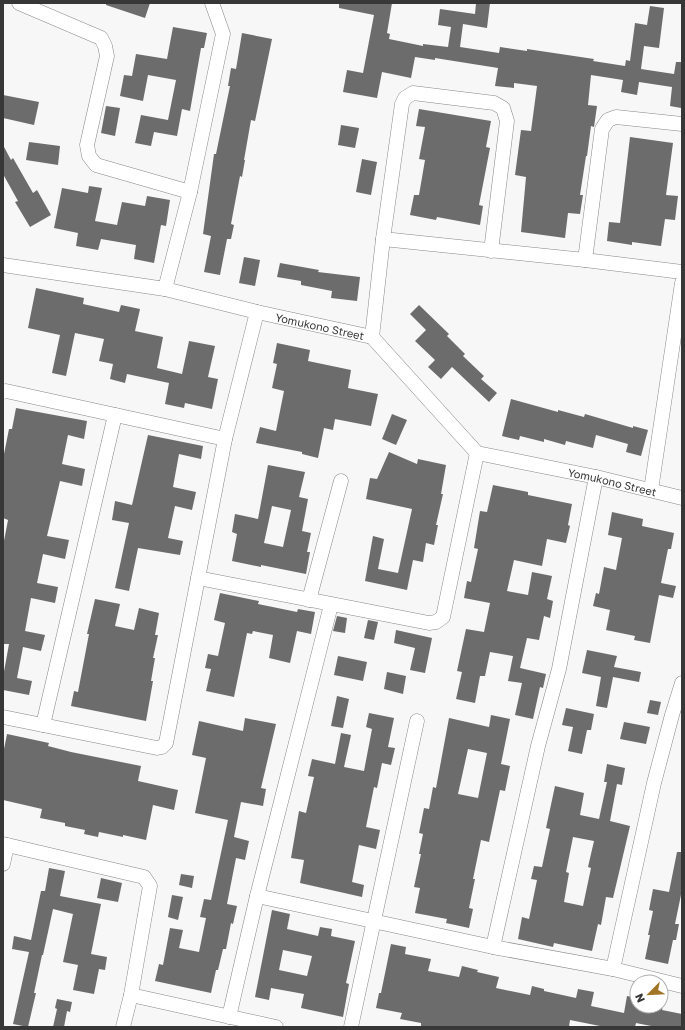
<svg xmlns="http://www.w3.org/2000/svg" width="685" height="1030" font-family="'Golos Text',sans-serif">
  <rect width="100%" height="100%" fill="#f7f7f8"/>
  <!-- building -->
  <path fill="#6d6c6c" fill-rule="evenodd" d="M106,3H150L145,18L106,5Z
    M339,3H392L387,33L390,34L389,39L423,46V44L448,47L451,27L438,25L440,9L475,14L476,3H490L487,28L463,24L460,47L499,53L500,47L527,51V49L594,59L593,61L625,66L626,60L630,61L635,23L647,25L650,6L664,8L659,48L644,46L641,69L674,74L676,62H682L681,108L670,106L672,87L639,82L637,95L621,92L623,80L591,75L588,105L597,106L594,127L591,126L587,156H586L580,195H583L580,214L568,213L565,238L521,232L526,177L515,175L521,130L531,131L537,86L514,83V88L495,86L498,68L435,58V60L415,57L411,78L382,72L377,98L343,92L347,70L363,73L374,15L339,8Z
    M173,27L207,33L204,48H201L190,111L182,109L177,136L154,132L151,146L135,143L141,115L168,120L176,80L148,75L143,101L120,96L124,75L132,76L136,54L167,59Z
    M242,33L272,39L255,121L251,120L244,160H245L242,177L240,176L231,224L234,225L231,239H227L220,275L204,272L211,236L203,234L214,154H216L230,86H228L231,68L236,69Z
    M3,95L39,102L34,125L3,118Z
    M106,106L120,108L115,136L101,133Z
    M419,109L491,121L486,147L490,148L479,205L483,206L480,225L437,217L436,220L410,215L414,195H419L425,160L419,159L425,127L416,126Z
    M341,125L359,128L355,148L338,145Z
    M630,137L673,143L666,195L678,196L675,220L665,219L661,246L632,242V245L607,241L609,222L620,223Z
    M29,142L60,146L58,165L26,160Z
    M3,145L11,160L13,158L33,193L37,190L51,215L30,227L15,202L18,201L3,174Z
    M362,159L377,162L371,195L356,192Z
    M89,186L102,188L95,221L117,225L122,202L145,206L147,196L170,200L166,226L161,225L154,263L134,259L136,245L101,239L98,250L76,246L78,233L54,228L62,188L88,193Z
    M244,257L260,260L255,286L239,283Z
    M280,263L319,270L318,272L360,277L357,301L331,298L332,291L301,285V281L277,277Z
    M36,288L84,298L83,304L119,312L121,305L140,309L135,331L163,337L157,368L182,374L189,341L215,346L208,377L218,379L212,409L185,403L184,408L165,404L169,383L127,374L125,383L110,379L113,364L99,361L104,339L75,333L66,376L52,373L60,335L28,328Z
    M419,305L449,334L447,336L465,354L463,356L484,376L481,379L497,393L489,402L452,367L441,379L428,367L435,360L415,341L426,330L410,314Z
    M277,343L310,350L308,361L351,370L348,388L378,394L371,426L335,419L333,430L324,428L318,458L302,454V452L256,443L260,427L276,431L284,391L272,388L277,364L273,363Z
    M511,399L558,412V410L584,417L585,414L633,428V426L648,430L641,456L626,452L628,444L596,435L593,448L566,441L565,445L544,439V442L520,436L519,440L502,436Z
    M16,408L87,421L84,439L68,435L62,464L85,469L82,486L60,481L47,536L69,540L65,559L43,554L37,583L58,587L55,603L31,598L25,631L45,635L41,651L23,647L17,678L32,681L29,695L3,690V677L9,644H3V546L8,520L3,518V454H4L9,429H12Z
    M392,414L407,420L396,445L382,439Z
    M148,435L203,446L201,459L179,454L173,487L196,492L192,510L175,506L168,538L183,541L180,555L138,548L129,591L115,588L129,523L112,520L115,501L132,505Z
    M389,452L417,464L418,459L446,465L441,494H443L436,525H438L434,545L426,543L423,562L413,560L407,590L365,581L373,536L384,539L378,569L398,573L412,509L366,499L370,478L377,479Z
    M268,465L305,472L299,497L308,499L302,531L311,533L307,552H310L306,574L261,565V567L232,561L237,534L232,532L235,514L258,519ZM272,506L291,510L283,547L264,543Z
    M493,485L528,492V495L572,504L568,525L570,526L566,543L547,539L542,566L514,560L507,591L528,595L532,572L552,576L547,599L553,601L550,618L544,616L539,640L527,638L520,668L546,674L543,688L540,687L533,719L515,715L522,683L508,681L513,656L490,652L485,676H480L475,703L456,699L462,672L457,671L466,629L484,632L490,603L464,598L467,581L471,582L478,549L474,548L480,511L487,512Z
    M612,512L643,519L642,526L674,533L671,549H668L661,583L676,586L673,598L659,595L650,643L634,640L635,636L606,630L610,610L593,606L596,593L599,594L604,567L616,570L622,538L608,535Z
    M220,593L259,601L258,604L297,612L298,609L315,612L311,634L297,631L290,663L269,658L273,635L253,631L252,634L247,633L234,697L206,691L211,669L205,668L208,654L218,656L225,623L214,620Z
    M95,599L120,604L115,626L134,630L139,608L159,613L155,635H158L153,658H155L151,681H153L146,721L71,706L74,691L78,692L89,634H87Z
    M337,616L347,618L345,633L333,631Z
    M368,620L378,622L374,640L364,638Z
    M396,630L432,638L425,673L410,670L415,648L394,643Z
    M587,650L617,656L614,667L641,672L639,682L613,677L607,708L596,706L601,677L582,673Z
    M338,656L367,662L363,681L334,675Z
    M387,672L406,676L403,694L384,689Z
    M337,696L349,699L343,728L331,726Z
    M650,700L661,702L658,715L647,713Z
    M566,708L594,714L591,730H587L582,754L568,751L573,727L562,725Z
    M369,713L394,718L388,747L395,748L391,765L382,763L377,788L374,787L366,827L380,830L376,849L359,845L352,882L364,885L362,897L300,883L304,860L291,858L299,811L306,813L314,777L308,776L312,759L335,764L341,733L351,735L344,767L364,771L372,729L366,727Z
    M491,715L510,719L501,764L510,766L505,791L500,790L489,842L481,840L473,879H475L469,908L473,909L469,928L446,923L447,919L415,913L420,888L414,887L421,854H419L423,834L419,833L424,808L429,809L433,787L436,788L449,718L489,727ZM468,749L487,753L478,798L458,794Z
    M245,718L276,724L261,788L266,789L263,806L241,802L234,837L249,841L245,860L236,858L227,904L237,906L233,924L231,923L226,949H223L218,970H216L211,993L155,981L159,964L163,965L170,928L183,930L179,948L199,952L206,918L200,917L204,899L211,900L228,820L195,813L206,758L192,755L199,721L243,731Z
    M624,722L650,727L646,744L620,739Z
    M7,734L49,743L48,746L71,752L141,766L138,781L178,790L174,810L153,805L146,840L123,835V837L99,832L98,837L84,834L85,830L65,826V823L40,818L42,809L3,800V754Z
    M607,764L625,768L622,785L617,784L610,821L630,826L613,898L606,897L601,925L598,924L592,951L554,943L553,947L518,939L522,917L529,919L537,880L531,879L534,866L542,867L550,829L546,828L555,786L584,793L580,815L599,819L607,782H604ZM573,837L594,841L588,867L591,868L583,906L564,902L569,873L566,872Z
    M677,852H682V890L675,924H679L676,940H673L668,964L645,959L650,935H648L653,911L649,910L653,889L669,892Z
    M49,868L65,871L60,896L101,904L91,954L107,957L105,970L99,969L94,994L73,990L78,965L63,962L73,914L53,909L43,955H42L34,993H36L28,1027L13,1024L29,952L12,949L14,936L31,940L41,891H45Z
    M181,874L194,876L192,888L179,885Z
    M101,878L122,883L118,902L97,898Z
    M172,895L183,897L178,920L168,917Z
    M272,910L290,914L287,929L318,936L320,927L332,929L331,936L355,941L346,983L349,984L343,1017L301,1008L304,994L271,988L269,1000L255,997ZM283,950L312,956L307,976L279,970Z
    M391,944L406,947L405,954L431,959L428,971L459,977L462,966L478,970L477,972L499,977L496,988L530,995L532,986L544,989V991L576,998L578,989L594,992L591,1006L624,1013L627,996L637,998V1006H663L662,1010L682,1014V1027H656L636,1023L635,1027H605L570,1020L569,1027H421V1023L400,1019L402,1013L376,1008L379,993H381Z
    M57,999L72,1002L70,1012L67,1011L64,1027H53L57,1009L55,1008Z"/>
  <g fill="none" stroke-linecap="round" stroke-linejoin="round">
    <!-- street casing -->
    <g stroke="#888889" stroke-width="15">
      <g id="street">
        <path d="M19,3L101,38L105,46L107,56L87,145L89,156L96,165L190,192"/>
        <path d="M383,239L585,260L682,272"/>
        <path d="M585,260L602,129L608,120L616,117L682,124"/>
        <path id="s1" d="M3,265L165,289L257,312L372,337L477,453L596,477L682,498"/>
        <path d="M165,289L190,192L223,34L212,3"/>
        <path d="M372,337L383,239L402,104L405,98L413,93L494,103L503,108L507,121L491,251"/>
        <path d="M3,392L6,391L225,439"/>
        <path d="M651,490L682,283"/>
        <path d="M198,578L429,623L436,622L443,617L477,453"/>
        <path d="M309,600L341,481"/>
        <path d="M3,717L157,748L162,747L166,743L225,439L257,312"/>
        <path d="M43,725L115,415"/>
        <path d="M3,844L144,877L150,886L131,995L276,1027"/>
        <path d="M3,864L7,845"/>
        <path d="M257,896L493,947L613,969L682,986"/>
        <path d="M493,947L538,746L559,669L596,477"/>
        <path d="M613,969L654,783L672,715L682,683"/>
        <path d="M229,1017L257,896L331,605"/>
        <path d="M123,1027L131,995"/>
        <path d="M351,1027L417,721"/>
      </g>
    </g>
    <!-- street -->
    <use href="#street" stroke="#fff" stroke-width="14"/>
  </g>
  <g text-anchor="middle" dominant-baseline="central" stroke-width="4" stroke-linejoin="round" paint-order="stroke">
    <!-- street labels -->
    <g font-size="11" fill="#373737" stroke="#fff">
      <text stroke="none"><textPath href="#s1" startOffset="323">Yomukono Street</textPath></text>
      <text stroke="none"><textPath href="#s1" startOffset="671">Yomukono Street</textPath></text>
    </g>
  </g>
  <!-- border -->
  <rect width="685" height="1030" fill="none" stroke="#373737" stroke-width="8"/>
  <!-- north arrow -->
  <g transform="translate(649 994) rotate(246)"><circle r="19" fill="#ffffff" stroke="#afafaf"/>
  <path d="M0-3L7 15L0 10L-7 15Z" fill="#a17526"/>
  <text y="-6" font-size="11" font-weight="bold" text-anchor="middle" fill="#373737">N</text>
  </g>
</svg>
